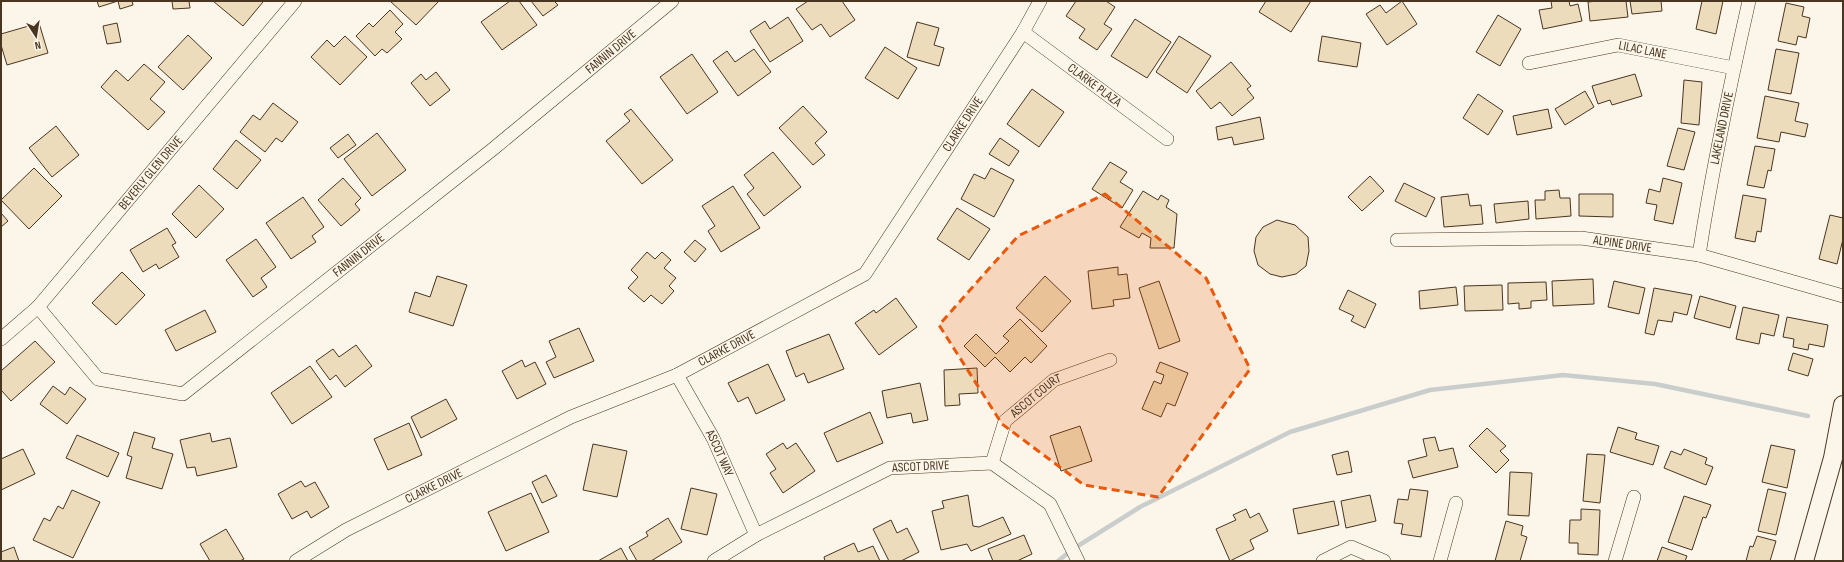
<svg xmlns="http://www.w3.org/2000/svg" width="1844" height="562" font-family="'Sofia Sans Condensed',sans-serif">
  <rect width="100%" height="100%" fill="#fbf6e9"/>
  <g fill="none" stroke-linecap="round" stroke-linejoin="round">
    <!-- stream -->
    <path stroke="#c9cecd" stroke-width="4.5" d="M1058,561L1073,549L1140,507L1290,432L1430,390L1563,375L1655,384L1808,416"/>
  </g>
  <!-- building -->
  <path fill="#ecdcbc" stroke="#4a3520" d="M97,1H132L133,5L120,9L118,1L99,7Z
    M172,1H189L190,8L173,9Z
    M213,1H262L263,2L243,26Z
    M390,1H439L416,25Z
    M510,1H519L537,25L502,50L481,22Z
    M531,1H554L558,5L543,16Z
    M808,1H842L855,20L830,37L821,24L812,30L796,9Z
    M1076,1H1106L1115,7L1104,24L1112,29L1097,50L1079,38L1085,29L1066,16Z
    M1266,1H1311L1291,32L1259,12Z
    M1402,1L1417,24L1387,45L1366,14L1380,5L1386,13Z
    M1551,1H1569L1570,6L1578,4L1582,21L1543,29L1539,10L1552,8Z
    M1597,1H1626L1628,17L1590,21L1588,2Z
    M1630,1H1661L1662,11L1632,14Z
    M1702,1H1723L1716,34L1696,29Z
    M1786,3L1804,7L1802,16L1810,18L1806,38L1798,36L1796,45L1778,41Z
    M390,10L403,24L395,32L402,39L387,53L382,49L375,56L356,36L369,23L373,27Z
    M1498,15L1521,29L1500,66L1476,52Z
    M788,17L803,41L770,62L750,31L765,21L770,29Z
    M1135,19L1171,42L1147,78L1111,56Z
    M917,22L939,28L934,45L944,48L939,66L907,57Z
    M39,23L48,53L7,65L1,45V34Z
    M117,23L121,42L107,44L103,26Z
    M188,35L212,58L183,90L158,67Z
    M345,36L367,57L340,85L311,57L327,40L334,47Z
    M1179,36L1211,56L1187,93L1156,72Z
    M1322,36L1361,43L1357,67L1318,61Z
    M885,47L917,68L898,99L865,78Z
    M754,49L771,72L738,96L713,61L727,51L735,62Z
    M1776,49L1799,53L1791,94L1768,90Z
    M692,54L718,92L687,114L660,77Z
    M1231,62L1251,86L1247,89L1254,98L1232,116L1220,102L1211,109L1196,91Z
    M144,64L165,82L150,99L165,112L148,130L101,87L116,70L128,81Z
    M436,72L450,90L430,106L411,83L421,74L426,80Z
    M1635,74L1642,96L1612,105L1610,100L1598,104L1592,86Z
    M1684,80L1702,82L1699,125L1681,123Z
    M1032,89L1064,112L1039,147L1007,124Z
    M1585,91L1594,107L1565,125L1555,109Z
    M1478,94L1503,111L1488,135L1463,118Z
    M1765,96L1799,103L1795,121L1808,124L1805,137L1781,132L1779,142L1757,138Z
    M273,103L298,122L282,142L276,138L265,152L240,132L253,115L260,120Z
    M803,106L827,132L815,143L825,155L813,165L779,128Z
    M631,109L673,160L642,184L606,141L630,121L624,114Z
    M1548,109L1552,128L1517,135L1513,116Z
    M1260,117L1264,139L1234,145L1232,137L1218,140L1216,127Z
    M56,126L79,155L52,177L29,148Z
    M1678,128L1695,132L1684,170L1667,166Z
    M377,133L406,170L372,196L344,159Z
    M348,134L356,145L338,158L330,148Z
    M1000,138L1019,151L1009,166L989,154Z
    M236,140L261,160L237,189L213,169Z
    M1755,146L1775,149L1771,171L1768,170L1764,188L1747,185Z
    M773,152L801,187L764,216L747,194L754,188L744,175Z
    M1110,162L1127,172L1120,182L1133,190L1122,208L1092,189Z
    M34,168L62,196L29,229L1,200Z
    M991,168L1014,180L994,217L961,199L974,174L985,179Z
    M1370,176L1384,191L1362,211L1348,197Z
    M343,178L361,198L355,204L360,210L341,226L318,200Z
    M1663,178L1682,183L1673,224L1654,220L1657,205L1646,203L1649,189L1660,192Z
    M1404,183L1435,198L1426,217L1395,201Z
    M199,185L224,209L196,238L172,214Z
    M733,186L760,228L721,252L708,231L715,226L702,206Z
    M1559,190L1560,198H1570L1571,216L1536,219L1535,200H1545V191Z
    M1143,191L1158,200L1161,195L1169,200L1166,207L1177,214L1174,248H1150L1151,238L1142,233L1139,238L1120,227Z
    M1468,194L1470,206L1481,205L1483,224L1444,227L1441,197Z
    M1579,194H1613V217L1579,216Z
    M1743,195L1766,199L1761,232L1757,231L1755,242L1735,238Z
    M303,197L324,227L312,236L316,242L291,259L266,223Z
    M1528,201L1529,219L1496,223L1494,204Z
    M957,208L990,229L969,260L937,239Z
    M1,213L8,221L1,227Z
    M1830,215L1843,218V239L1837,264L1819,259Z
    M1277,220L1295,225L1308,237L1309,251L1306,266L1296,274L1282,277L1270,274L1258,265L1254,251L1256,237L1263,227Z
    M167,228L176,243L172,245L179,257L159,269L156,264L143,272L130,250Z
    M256,239L276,267L261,278L267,287L253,297L226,260Z
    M695,240L706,249L695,262L684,252Z
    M647,252L655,259L662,252L671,260L664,268L676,278L669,286L674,291L662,304L651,295L644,302L628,288L638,277L631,270Z
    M1118,267V275L1127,274L1130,298L1113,300L1114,306L1092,309L1088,271Z
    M122,272L145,295L116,325L92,303Z
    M437,276L467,285L453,326L409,312L415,292L430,297Z
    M1045,276L1071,301L1042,332L1016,308Z
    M1593,279L1594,304L1553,306L1552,281Z
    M1159,281L1180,341L1159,349L1139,288Z
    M1614,281L1645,288L1639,314L1608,307Z
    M1546,282L1547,300L1531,301V308L1519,309V303L1508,304V283Z
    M1502,285L1503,310L1465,311L1464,286Z
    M1456,287L1458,305L1420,309L1419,291Z
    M1654,288L1692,295L1687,315L1674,312L1672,322L1658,320L1654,335L1645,333Z
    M1348,290L1376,304L1365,328L1351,321L1354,316L1339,309Z
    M1700,296L1736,306L1730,328L1694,318Z
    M896,298L917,327L879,355L855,323L874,310L876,313Z
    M1743,307L1779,315L1774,336L1761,333L1759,344L1736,339Z
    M205,310L216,332L176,351L165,330Z
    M1787,317L1828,325L1824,347L1809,344L1808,350L1793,347L1794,339L1783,337Z
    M1020,319L1047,346L1031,363L1025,357L1010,372L995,357L985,367L964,346L976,334L996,354L1009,341L1003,336Z
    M579,328L594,361L554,378L546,362L556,357L549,341Z
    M829,334L844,369L808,383L804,373L796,377L786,351Z
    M35,341L55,362L11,401L1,390V371Z
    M356,345L372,366L345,387L336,375L330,380L316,361L333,349L339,357Z
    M1793,353L1813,359L1808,376L1788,370Z
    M522,360L525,367L535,362L546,384L517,399L502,371Z
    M1160,362L1188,373L1175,406L1167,403L1161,417L1142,409L1154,381L1161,384L1164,375L1156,372Z
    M768,364L785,400L756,414L748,397L738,402L728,383Z
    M310,366L332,397L292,424L271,393Z
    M977,368L978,393L959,394L960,405L945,406L944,370Z
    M920,383L928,420L913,423L911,413L887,418L882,391Z
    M53,386L65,395L70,387L86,399L67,424L40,404Z
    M446,399L457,419L421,438L411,417Z
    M870,412L883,443L837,462L824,433Z
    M409,423L422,455L388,470L374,439Z
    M1080,426L1092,461L1061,471L1050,436Z
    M1618,427L1637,433L1635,439L1659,446L1653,465L1610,452Z
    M1487,428L1506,446L1500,451L1509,460L1496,473L1469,446Z
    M134,432L155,438L152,448L173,454L162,489L126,478L132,457L127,455Z
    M210,433L212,442L230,438L237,467L197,476L195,467L187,468L180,440Z
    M77,435L119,453L108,477L66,458Z
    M1435,437L1439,451L1453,448L1458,467L1413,478L1408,461L1427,456L1423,439Z
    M783,443L787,449L796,443L815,471L783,493L770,473L776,469L766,454Z
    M593,444L627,451L617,497L583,490Z
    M1771,445L1795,450L1787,488L1762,482Z
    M23,449L35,474L1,490V459Z
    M1684,449L1707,458L1705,464L1713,467L1706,485L1664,468L1671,451L1681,455Z
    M1348,451L1352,472L1337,475L1332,455Z
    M1587,454L1605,455L1600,503L1583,501Z
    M1510,472L1532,473L1529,516L1508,515Z
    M546,475L557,496L542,503L532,482Z
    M301,481L305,487L315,482L329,507L311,518L307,511L292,519L278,494Z
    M691,488L717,494L707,535L681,529Z
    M1410,489L1428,491L1421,537L1401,534L1403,524L1394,523L1398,499L1408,500Z
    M1768,489L1786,493L1776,535L1758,531Z
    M72,490L100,502L73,558L33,540L44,518L50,521L58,506L63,509Z
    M531,493L549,532L506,551L488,512Z
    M968,495L973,526L979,527L1003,517L1011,534L971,551L967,544L941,550L932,511L944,508L942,501Z
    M1370,495L1376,521L1346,528L1341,501Z
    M1684,496L1711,505L1706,518L1703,517L1692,550L1668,542Z
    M1334,501L1339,525L1298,534L1293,509Z
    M1246,509L1250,518L1259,513L1268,531L1250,540L1254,549L1230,561L1216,529L1236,520L1233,515Z
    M1581,509L1600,510L1598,555L1578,554V543H1569L1570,520H1581Z
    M668,518L682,542L651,561H637L629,547L648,536L646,532Z
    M891,520L897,533L907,528L919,552L901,561H889L873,529Z
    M1506,521L1523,526L1521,535L1527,537L1520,561H1495Z
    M226,529L244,559L240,561H210L200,544Z
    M1024,535L1032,554L1017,561H993L988,549Z
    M1757,536L1776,541L1770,561H1746L1750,546L1753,547Z
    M854,543L858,552L873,546L880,561H825L824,557Z
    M14,547L19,561H1V552Z
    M1662,547L1687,556L1685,561H1657Z
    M621,548L628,561H598Z"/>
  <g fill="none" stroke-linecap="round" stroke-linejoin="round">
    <!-- street casing -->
    <g stroke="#4a3520" stroke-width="14">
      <g id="street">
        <path id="s1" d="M1023,32L1167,139"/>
        <path id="s2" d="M1529,63L1618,45L1734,68"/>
        <path id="s3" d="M1397,240L1581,238L1699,255L1843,296"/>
        <path id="s4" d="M1699,255C1712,170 1730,85 1749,1"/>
        <path id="s5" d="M38,307L98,379L183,394L493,149L672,1"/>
        <path id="s6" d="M1,339L38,307L295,1"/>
        <path id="s7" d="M677,375L713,438L756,535"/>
        <path id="s8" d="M992,463L1005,421L1054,380L1110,360"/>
        <path id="s9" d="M296,561L346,530L571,417L677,375L865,274L1023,32L1040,1"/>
        <path id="s10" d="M714,561L756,535L890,468L992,463L1050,504L1078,561"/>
        <path d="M1323,561L1351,547L1384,561"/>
        <path d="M1440,561L1456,503"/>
        <path d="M1615,561L1634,497"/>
      </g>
    </g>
    <!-- secondary casing -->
    <g stroke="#4a3520" stroke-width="20">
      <path id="secondary" d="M1804,561L1833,458L1843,405"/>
    </g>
    <!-- street -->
    <use href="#street" stroke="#fbf6e9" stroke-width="13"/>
    <!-- secondary -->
    <use href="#secondary" stroke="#fbf6e9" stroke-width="18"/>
  </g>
  <!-- marked area -->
  <path fill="#e8590c" fill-opacity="0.2" stroke="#e8590c" stroke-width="3" stroke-dasharray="8 5" stroke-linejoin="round" d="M1105,194L1206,278L1250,369L1158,497L1084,485L1002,424L939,325L1018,236Z"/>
  <g text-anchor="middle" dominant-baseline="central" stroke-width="3" stroke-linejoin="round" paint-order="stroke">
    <!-- street labels -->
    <g font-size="13" fill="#4a3520" stroke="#fbf6e9">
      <text stroke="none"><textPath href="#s2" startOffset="116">LILAC LANE</textPath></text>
      <text stroke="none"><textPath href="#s5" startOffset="728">FANNIN DRIVE</textPath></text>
      <text stroke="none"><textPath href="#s1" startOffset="89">CLARKE PLAZA</textPath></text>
      <text stroke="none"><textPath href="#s9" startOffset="817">CLARKE DRIVE</textPath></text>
      <text stroke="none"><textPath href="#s4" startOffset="129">LAKELAND DRIVE</textPath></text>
      <text stroke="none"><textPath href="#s6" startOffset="224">BEVERLY GLEN DRIVE</textPath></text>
      <text stroke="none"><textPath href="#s3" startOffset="226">ALPINE DRIVE</textPath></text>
      <text stroke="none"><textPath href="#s5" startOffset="404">FANNIN DRIVE</textPath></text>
      <text stroke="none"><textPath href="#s9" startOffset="481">CLARKE DRIVE</textPath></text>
      <text stroke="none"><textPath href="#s8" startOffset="84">ASCOT COURT</textPath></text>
      <text stroke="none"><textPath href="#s7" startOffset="89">ASCOT WAY</textPath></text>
      <text stroke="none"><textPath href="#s10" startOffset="230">ASCOT DRIVE</textPath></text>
      <text stroke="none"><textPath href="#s9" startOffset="157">CLARKE DRIVE</textPath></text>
    </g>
  </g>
  <!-- border -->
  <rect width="1844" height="562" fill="none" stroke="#4a3520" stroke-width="4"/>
  <!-- north arrow -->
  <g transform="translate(36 36) rotate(168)" stroke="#fbf6e9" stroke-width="3" paint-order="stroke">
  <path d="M0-3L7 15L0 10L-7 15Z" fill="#4a3520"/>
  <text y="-6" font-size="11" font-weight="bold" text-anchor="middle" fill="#4a3520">N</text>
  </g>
</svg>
